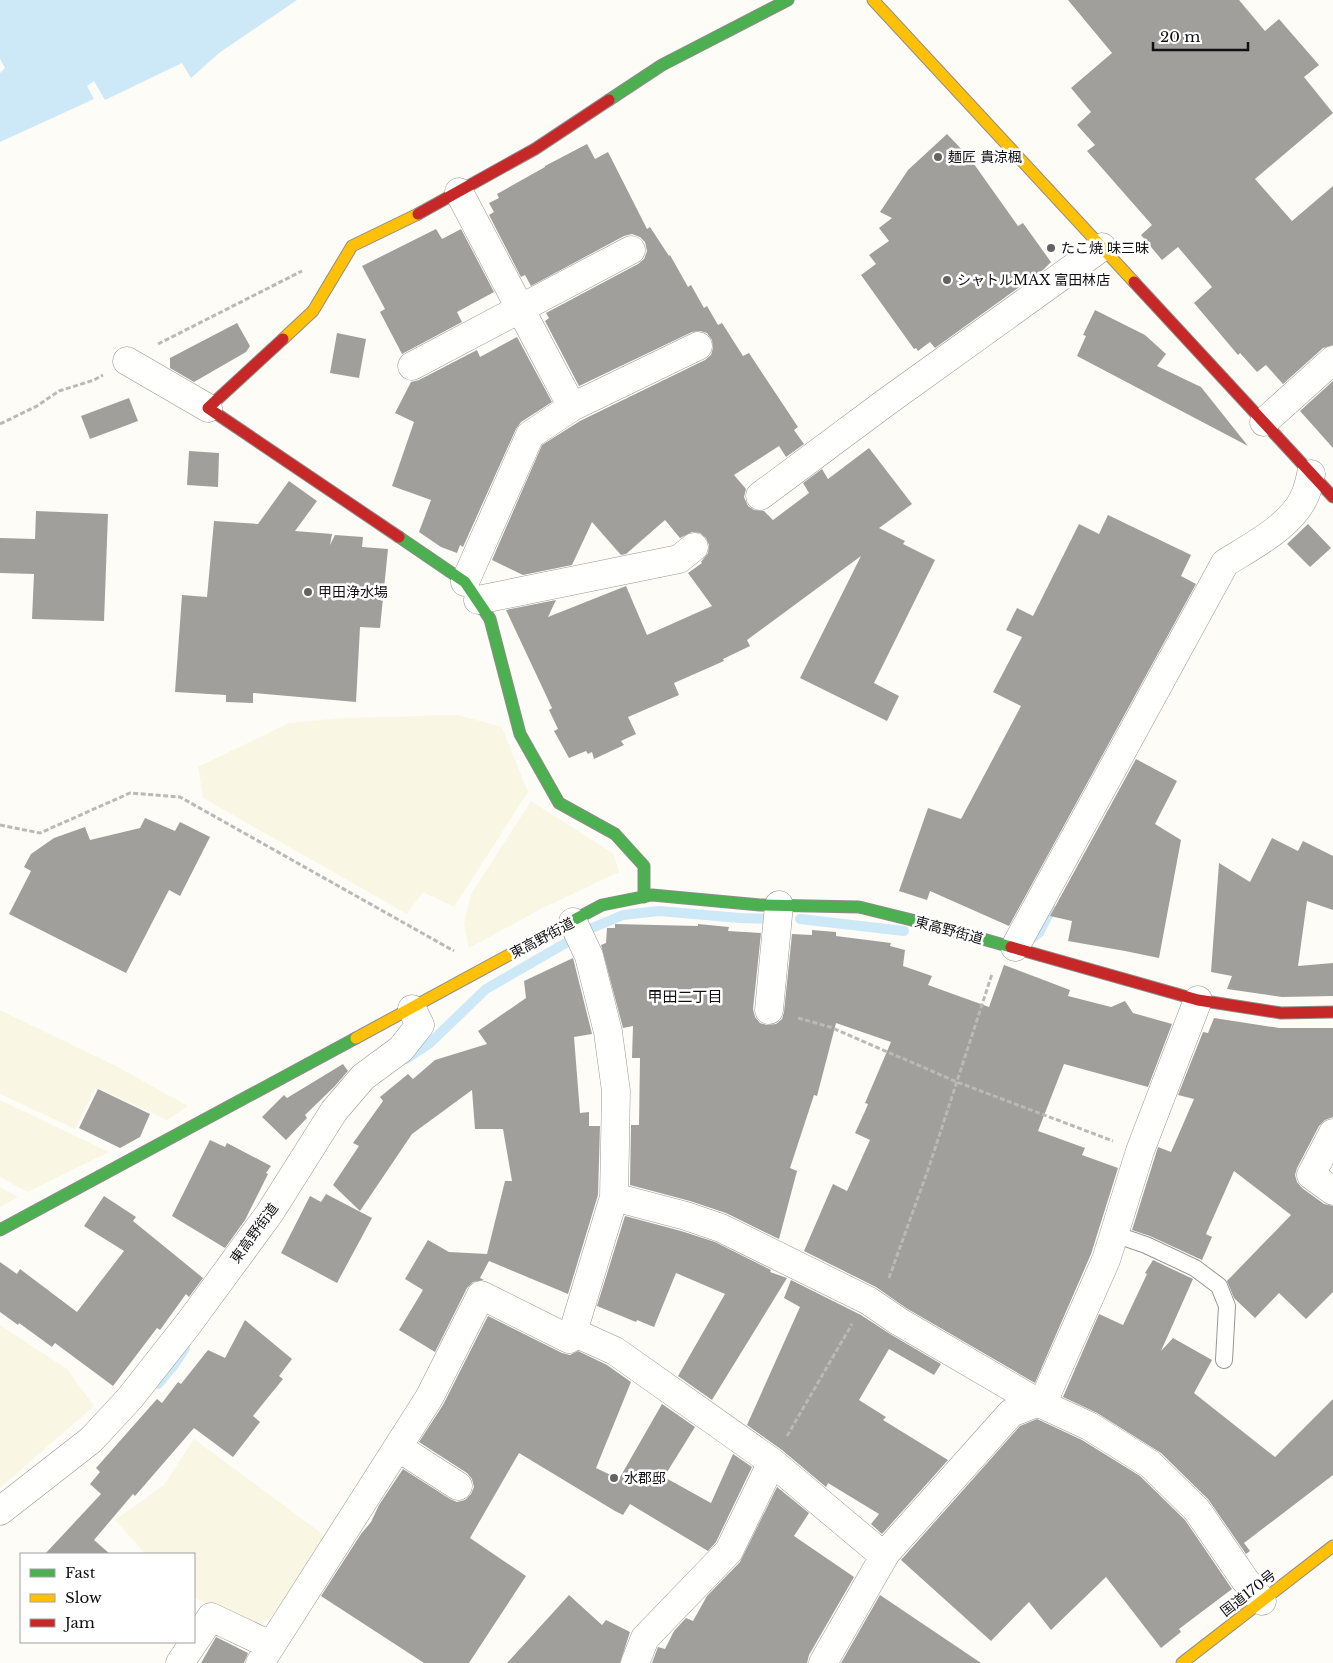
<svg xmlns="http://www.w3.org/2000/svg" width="1333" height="1663" font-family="'Libre Baskerville','Noto Sans JP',serif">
  <rect width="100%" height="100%" fill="#fdfcf7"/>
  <!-- farmland -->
  <path fill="#f9f7e4" d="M458,715L502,727L528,792L454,907L423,892L407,914L203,798L198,767L289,723L341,718Z
    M531,801L614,854L619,872L541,909L469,948L464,923L471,894Z
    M0,1010L118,1067L188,1106L167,1120L96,1087L75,1129L0,1094Z
    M0,1100L109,1152L28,1192L0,1177Z
    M0,1187L18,1197L0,1207Z
    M0,1325L67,1369L94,1406L0,1488Z
    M194,1439L328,1538L278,1611L259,1626H242L194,1597V1554H145L115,1520L164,1485Z"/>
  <!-- water -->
  <path fill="#cde8f7" d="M0,0H297L219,53L191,78L182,63L105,100L94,81L87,86L94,99L0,142V73L5,68L0,59Z"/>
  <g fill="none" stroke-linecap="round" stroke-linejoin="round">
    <!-- stream -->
    <path stroke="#cde8f7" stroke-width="10" d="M800,919L904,931
      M1028,941L1039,933L1051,909
      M406,1059L430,1043L486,989L592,928L623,915L659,911L740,918L768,919
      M158,1384L174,1365L185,1348"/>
  </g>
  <!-- building -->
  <path fill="#a19f9c" d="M1068,0H1239L1265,31L1279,19L1319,65L1304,77L1333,113L1255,179L1292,221L1333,186V345L1323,348L1283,384L1266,365L1257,372L1240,353L1238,355L1194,303L1212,287L1178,247L1162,260L1141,235L1152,225L1087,151L1095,145L1077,125L1091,112L1071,88L1112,53Z
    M947,134L969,157L1018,226L1023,223L1051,262L1043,270L935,348L930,342L918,351L916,348L914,349L861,275L876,264L869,255L889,241L879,228L892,218L880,212L908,170Z
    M587,144L595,159L608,152L647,229L650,227L669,256L670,255L688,287L691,285L704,308L707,306L718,325L722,323L743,356L749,353L798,427L794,430L804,444L786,457L779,446L734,475L746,489L744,497L748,506L754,510L764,511L773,520L809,493L803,483L822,469L828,479L869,448L912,504L879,528L905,541L903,544L935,560L874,683L899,696L887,721L800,678L861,556L747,640L750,646L723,659L724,661L674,683L679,695L628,717L636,734L621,741L624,745L594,759L592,752L588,754L586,751L569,758L554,731L558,729L549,710L552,708L506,610L556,600L548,617L626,586L647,635L712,606L688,573L702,563L701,562L708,553L709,545L706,538L700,533L692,532L680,538L665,520L626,554L621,555L592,522L572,565L523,575L492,560L542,445L580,421L705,360L711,355L713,348L712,340L707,333L700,331L692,332L579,386L545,321L549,318L546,313L638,264L644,259L647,251L645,242L640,237L632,234L624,236L531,286L525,275L521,277L489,215L494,212L489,203L499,198L497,194L545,167V166Z
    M436,229L442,239L461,229L494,292L457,312L462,322L402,354L380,312L385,309L362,266Z
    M1095,310L1145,335L1166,354L1157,366L1201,387L1248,446L1077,356L1086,336L1083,335Z
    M237,323L250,346L246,352L194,382L170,368V358Z
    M337,333L366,339L359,378L330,373Z
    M517,337L552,402L521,422L516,429L463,547L460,545L457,553L441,547L419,532L431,500L392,486L414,422L395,413L411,382L419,380L477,350L480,357Z
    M1333,381V448L1300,411Z
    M129,398L138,421L90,439L81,416Z
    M189,451L219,453L218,487L187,485Z
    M289,481L317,501L295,531L332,534L330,545L335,535L363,537L362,547L388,549L380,628L360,627L356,702L253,693V703L226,702V695L175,692L182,595L207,597L214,521L258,524Z
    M36,511L108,514L104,621L32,619L34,574L0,573V538L35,539Z
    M1108,515L1191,555L1181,576L1196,584L1009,926L930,891L927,900L899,891L928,808L961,819L1021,706L993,692L1022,637L1006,630L1017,608L1033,616L1079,524L1099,534Z
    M1308,524L1331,548L1310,567L1287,544Z
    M1136,759L1177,781L1155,824L1181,840L1159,958L1125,951L1068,941L1072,921L1050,916Z
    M145,818L175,831L180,822L210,837L180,896L169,890L126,973L9,914L31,871L24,867L31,854L54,838L85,827L90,840L140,828Z
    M1272,838L1298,851L1303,841L1333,856V910L1307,901L1298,966L1333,963V996L1282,997L1227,989L1232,976L1211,972L1219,863L1250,882Z
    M615,924L698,926V924L729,927L728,931L761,933L753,1009L755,1017L760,1023L767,1025L776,1024L782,1019L784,1012L792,934L812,935V930L836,932V936L891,943L890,946L905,950L903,966L932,976L928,985L989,1007L1004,965L1070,990L1068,996L1111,1007L1125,1001L1133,1013L1172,1024L1148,1087L1064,1064L1038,1131L1085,1148L1082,1155L1118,1168L1091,1254L1035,1383L906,1308L876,1287L804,1251L833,1184L847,1191L870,1140L855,1133L866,1109L868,1104L865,1103L891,1042L836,1023L817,1096L814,1095L790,1168L797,1171L779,1239L726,1213L690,1201L630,1185L631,1125H639L640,1058H632L633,1026L623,1028L601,945L606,943L607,928H615Z
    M573,958L592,1034L574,1037L580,1113L589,1112V1126H600L598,1195L568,1294L489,1261L480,1278L484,1280L473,1282L467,1288L435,1352L399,1330L423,1290L405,1279L428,1240L449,1252L487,1254L505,1181H512L503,1129H475L472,1090L412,1134L360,1211L333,1185L359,1146L353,1143L383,1101L380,1097L408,1074L413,1079L435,1060L487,1044L478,1031L526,998L524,981Z
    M1214,1018L1279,1028H1333V1117L1325,1120L1319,1126L1297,1168L1295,1175L1297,1182L1302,1188L1324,1204L1333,1206V1292L1306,1319L1279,1293L1255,1318L1234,1298L1227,1281L1291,1215L1234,1171L1206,1234L1212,1237L1202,1260L1150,1236L1132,1230L1158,1147L1171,1152L1194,1099L1178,1095L1203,1032L1208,1033Z
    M343,1064L348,1071L334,1087L305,1115L307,1118L286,1140L262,1117L284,1095L287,1098Z
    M98,1089L150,1114L140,1137L120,1148L79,1128Z
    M210,1140L225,1147L227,1143L271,1166L266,1173L268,1174L245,1220L225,1248L172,1216Z
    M326,1194L372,1218L337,1283L281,1253L310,1196L321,1202Z
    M104,1196L136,1217L133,1221L203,1278L189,1297L186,1294L160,1330L157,1328L113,1386L55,1343L52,1347L19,1323L18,1325L0,1312V1262L17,1274L20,1269L77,1312L124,1251L84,1226Z
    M625,1216L681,1231L715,1242L771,1270L770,1272L787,1278L712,1400L678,1376L725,1294L676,1273L654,1327L637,1320L636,1322L597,1306Z
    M1153,1260L1193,1279L1161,1351L1173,1338L1212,1360L1194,1393L1275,1457L1333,1399V1475L1244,1543L1250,1551L1246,1554L1208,1499L1161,1453L1097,1413L1063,1397L1099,1314L1123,1325L1147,1274L1145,1273Z
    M791,1280L861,1315L890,1334L941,1364L934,1375L889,1349L859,1400L886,1417L883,1420L948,1460L882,1534L871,1524L879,1514L828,1483L826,1487L782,1450L747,1425L800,1307L784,1298Z
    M488,1316L562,1353L570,1355L578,1351L607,1365L631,1382L596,1468L619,1479L662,1404L695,1427L664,1477L711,1503L733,1454L752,1467L716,1542L708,1551L630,1504L623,1515L615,1511L519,1453L470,1538L526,1576L469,1663H424L321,1596L361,1534L371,1522L379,1505L403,1469L450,1499L457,1502L465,1500L471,1494L474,1487L472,1479L467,1473L419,1442L443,1405Z
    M245,1320L292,1359L279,1376L283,1379L253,1416L260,1422L233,1457L194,1428L135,1496L133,1494L94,1540L110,1554H45L101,1494L90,1484L100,1472L96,1468L157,1399L162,1403L178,1382L181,1384L208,1350L225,1358Z
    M1037,1419L1082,1440L1140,1476L1185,1520L1232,1589L1179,1629L1181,1632L1161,1648L1106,1577L1051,1630L1029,1602L991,1641L901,1560L1020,1426Z
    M777,1487L809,1513L794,1536L854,1577L809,1655L807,1663H652L658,1647L665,1649L674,1631L686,1618L693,1621L707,1596L740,1562Z
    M569,1595L602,1625L606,1620L630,1632L620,1663H507Z
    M880,1595L981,1663H841Z
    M216,1637L248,1653L244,1663H201Z"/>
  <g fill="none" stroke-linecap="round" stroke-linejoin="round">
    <!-- lane casing -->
    <g stroke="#979795" stroke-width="18">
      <path id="lane" d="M1114,1234L1146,1245L1195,1268L1219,1286L1227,1306L1224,1360"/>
    </g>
    <!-- street casing -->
    <g stroke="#979795" stroke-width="29">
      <path id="street" d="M459,192L572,407
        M127,361L208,408
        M412,366L631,250
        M1264,422L1333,360
        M760,496L885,403L1102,247
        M465,582L530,435L572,407L698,346
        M478,600L679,559L694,547
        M1015,947L1225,563C1252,546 1294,525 1306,493C1308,487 1310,480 1311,474
        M769,1010L779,905
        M1333,1133L1311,1175L1333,1191
        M614,1197L686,1216L721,1228L869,1301L898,1321L1037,1402L1089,1426L1150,1464L1197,1510L1245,1580L1262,1601
        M573,1332L615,1351L772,1462L884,1556
        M399,1448L458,1486
        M0,1511L91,1440L130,1398L189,1323L269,1214L334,1111L363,1077L401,1049L420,1025L412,1009
        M180,1663L211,1617L270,1645
        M260,1663L429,1398L481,1295L569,1339L573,1332L614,1197L616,1091L608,1032L589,956L573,922
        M635,1663L645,1638L729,1551L772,1462
        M823,1663L886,1553L1011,1413L1044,1400L1106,1260L1140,1151L1198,1000"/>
    </g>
    <!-- fast casing -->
    <g stroke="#8e8d8b" stroke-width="13">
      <path id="fast" d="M609,100L662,65L788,0
        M399,537L465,582L490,619L520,734L559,803L615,834L644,866V897
        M553,931L602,905L652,895L760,905L859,907L944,928L1011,947
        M0,1230L356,1038"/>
    </g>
    <!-- slow casing -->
    <g stroke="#8e8d8b" stroke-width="13">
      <path id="slow" d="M873,0L1134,282
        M283,339L313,311L352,246L418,214
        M356,1038L553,931
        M1182,1663L1333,1546"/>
    </g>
    <!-- jam casing -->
    <g stroke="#8e8d8b" stroke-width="13">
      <path id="jam" d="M418,214L535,149L609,100
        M1134,282L1333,497
        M283,339L208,408L399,537
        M1011,947L1198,1000L1281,1013L1333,1012"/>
    </g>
    <!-- path -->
    <path stroke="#b9b9b8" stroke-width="3" stroke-dasharray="5 2.5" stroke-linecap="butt" d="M158,344L302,271
      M0,424L37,406L59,391L94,380L103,375
      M0,825L40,833L130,793L180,797L454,951
      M798,1018L830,1027L957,1082L1113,1141
      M889,1278L929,1167L992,974
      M787,1436L852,1324"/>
    <!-- lane -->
    <use href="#lane" stroke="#fffffe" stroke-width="16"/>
    <!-- street -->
    <use href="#street" stroke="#fffffe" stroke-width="28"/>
    <!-- fast -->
    <use href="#fast" stroke="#4caf50" stroke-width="11"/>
    <!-- slow -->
    <use href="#slow" stroke="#ffc107" stroke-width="11"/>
    <!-- jam -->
    <use href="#jam" stroke="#c62828" stroke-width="11"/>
  </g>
  <!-- markers -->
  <g fill="#646362" stroke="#fff" stroke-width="2">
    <circle cx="938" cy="157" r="5"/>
    <circle cx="1051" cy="248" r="5"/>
    <circle cx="947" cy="280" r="5"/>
    <circle cx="308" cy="592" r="5"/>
    <circle cx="614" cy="1478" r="5"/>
  </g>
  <g text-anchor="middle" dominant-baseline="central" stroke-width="5" stroke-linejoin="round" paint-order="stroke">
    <!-- poi labels -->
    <g font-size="14" fill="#111" stroke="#fff" text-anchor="start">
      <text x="948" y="157">麺匠 貴涼楓</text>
      <text x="1061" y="248">たこ焼 味三昧</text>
      <text x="957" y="280">シャトルMAX 富田林店</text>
      <text x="318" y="592">甲田浄水場</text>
      <text x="624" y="1478">水郡邸</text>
    </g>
    <!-- street labels -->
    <g font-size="14" fill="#111" stroke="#fff">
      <text transform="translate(949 930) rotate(15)">東高野街道</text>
      <text transform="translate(542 938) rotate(-28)">東高野街道</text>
      <text transform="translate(254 1233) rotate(-54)">東高野街道</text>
      <text transform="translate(1248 1593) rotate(-38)">国道170号</text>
    </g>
    <!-- neighbourhood labels -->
    <g font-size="15" fill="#111" stroke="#fff">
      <text x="685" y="996">甲田二丁目</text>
    </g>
  </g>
  <!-- legend -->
  <rect x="20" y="1553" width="175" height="90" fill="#ffffff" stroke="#a0a0a0"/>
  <rect x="30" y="1569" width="25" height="8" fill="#4caf50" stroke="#a0a0a0"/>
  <text x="65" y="1578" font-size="15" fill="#111111">Fast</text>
  <rect x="30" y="1594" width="25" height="8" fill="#ffc107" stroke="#a0a0a0"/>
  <text x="65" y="1603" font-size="15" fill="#111111">Slow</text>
  <rect x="30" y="1619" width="25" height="8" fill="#c62828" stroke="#a0a0a0"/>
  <text x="65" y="1628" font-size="15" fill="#111111">Jam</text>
  <!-- scale -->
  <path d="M1153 42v8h95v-8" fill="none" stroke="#111111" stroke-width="2.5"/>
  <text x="1160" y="42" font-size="15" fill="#111111" stroke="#ffffff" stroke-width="4" paint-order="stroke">20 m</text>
</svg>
